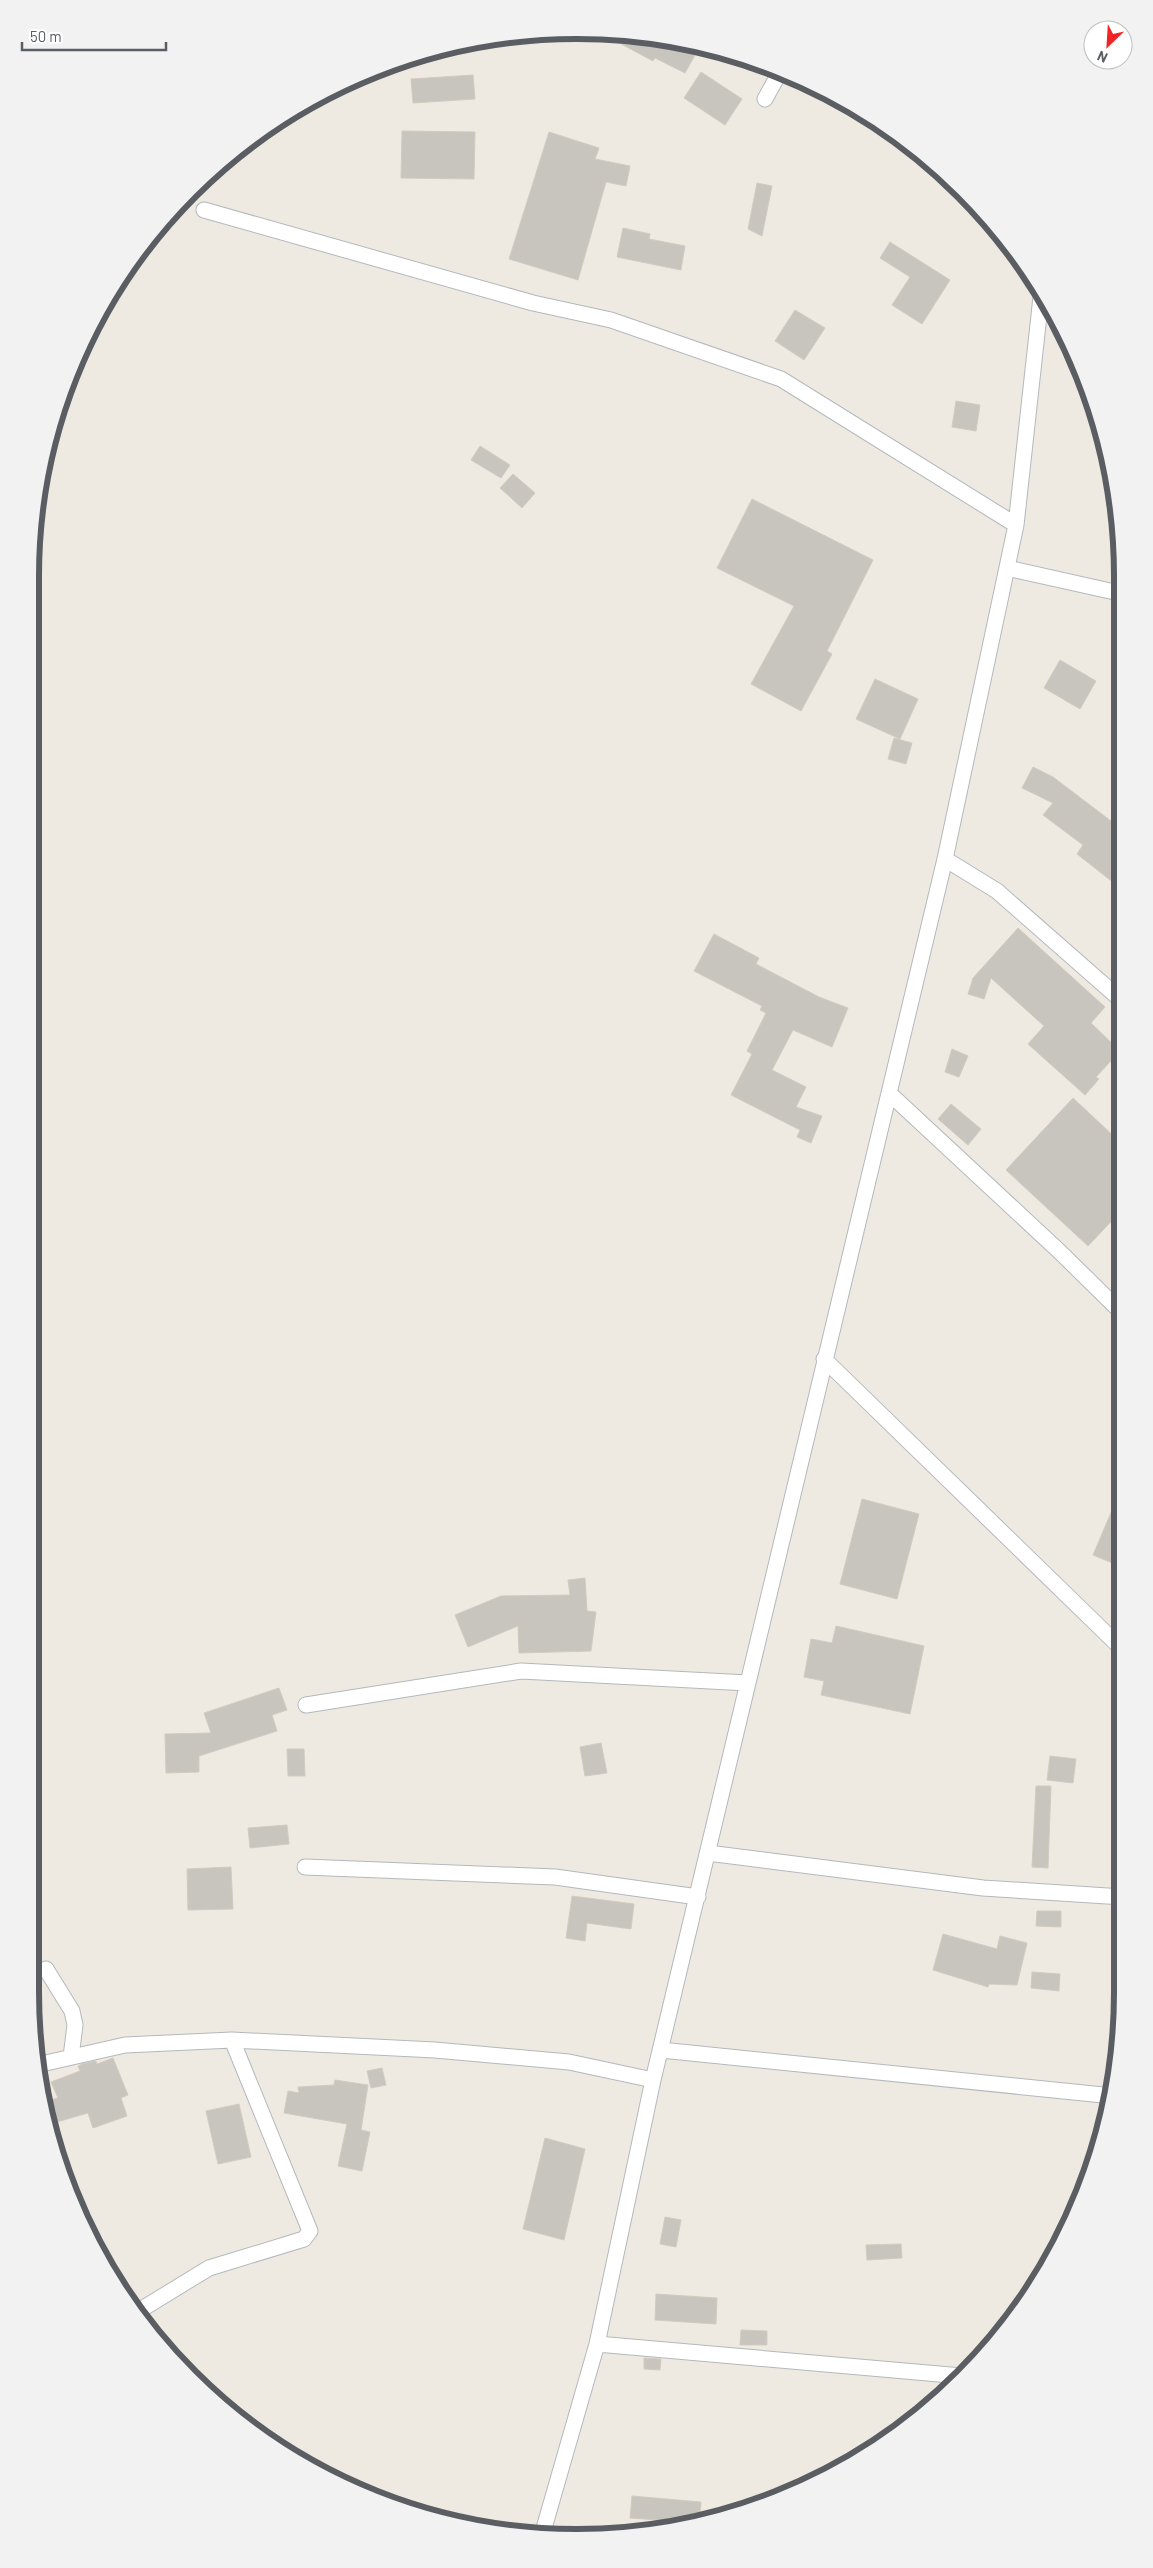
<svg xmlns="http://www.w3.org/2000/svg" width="1153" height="2568" font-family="Barlow,sans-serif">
  <rect width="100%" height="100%" fill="#eeeae1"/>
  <!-- building -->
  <path fill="#c8c4be" stroke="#d3cbbf" d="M599,32L683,40L700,46L685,73L655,58L653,61Z
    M701,72L742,99L725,125L684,98Z
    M473,75L475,99L413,103L411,79Z
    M402,131L475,132L474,179L401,178Z
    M549,132L599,148L595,159L630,166L626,186L606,182L578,280L509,259Z
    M757,183L772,186L762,236L748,229Z
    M623,228L650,234L649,239L685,246L681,270L617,257Z
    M890,242L950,280L922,324L892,305L910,277L880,258Z
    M795,310L825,328L804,360L775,341Z
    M956,401L980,405L976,431L952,427Z
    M480,446L510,465L501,478L471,460Z
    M513,474L535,493L522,508L500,488Z
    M752,499L873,560L827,651L832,654L801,711L751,684L794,606L717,568Z
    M1060,660L1096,681L1080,709L1044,688Z
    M875,679L918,699L900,739L856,719Z
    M894,738L912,743L906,764L888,759Z
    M1033,767L1053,777L1119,827V887L1077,854L1083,845L1043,815L1053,803L1022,788Z
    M1018,928L1105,1007L1091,1023L1120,1051L1096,1077L1099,1079L1085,1095L1028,1044L1044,1026L991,978L984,999L968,994L973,978Z
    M714,934L759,958L756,964L819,997L848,1008L832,1047L793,1030L772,1070L806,1087L796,1107L822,1116L811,1143L797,1137L800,1130L731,1095L752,1054L747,1051L766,1013L760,1010L762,1006L694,971Z
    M952,1049L968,1056L959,1077L945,1072Z
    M1073,1098L1120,1142L1121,1211L1088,1246L1006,1170Z
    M951,1104L981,1129L968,1145L938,1119Z
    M1121,1489L1122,1567L1093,1555Z
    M862,1499L919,1514L897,1599L840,1584Z
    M585,1578L587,1611L596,1612L591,1651L519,1653L518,1626L468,1647L455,1615L501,1596L570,1595L568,1580Z
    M836,1626L924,1646L910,1714L821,1695L824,1681L804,1677L811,1639L832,1643Z
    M279,1688L287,1710L272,1715L277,1731L199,1756V1772L166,1773L165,1734L211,1733L204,1713Z
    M601,1743L607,1773L585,1776L580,1747Z
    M287,1749H304L305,1776H288Z
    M1050,1756L1076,1759L1073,1783L1047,1780Z
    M1036,1786H1051L1048,1868L1032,1867Z
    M287,1825L289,1844L250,1848L248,1828Z
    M231,1867L233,1909L188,1910L187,1869Z
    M572,1896L634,1904L631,1929L587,1923L585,1941L566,1938Z
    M1037,1911H1061V1927L1036,1926Z
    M943,1934L997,1949L1000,1936L1027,1943L1017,1985L989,1984L988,1987L933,1970Z
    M1032,1972L1060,1974L1059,1991L1031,1988Z
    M113,2058L128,2095L121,2098L127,2116L93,2128L88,2113L50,2124L43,2102L58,2098L51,2082L80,2071L78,2066L82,2064L96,2061L97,2064Z
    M382,2068L386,2085L371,2088L367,2071Z
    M335,2080L368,2085L361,2130L370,2132L362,2171L338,2166L347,2124L284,2113L288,2091L299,2093L298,2087L334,2085Z
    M239,2104L251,2157L218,2164L206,2111Z
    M545,2138L585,2149L564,2240L523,2229Z
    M665,2217L681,2220L676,2247L660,2244Z
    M901,2244L902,2258L867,2260L866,2245Z
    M656,2294L717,2298L716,2324L655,2320Z
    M741,2330L767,2331V2345H740Z
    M644,2358L661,2359L660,2370L644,2369Z
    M632,2496L701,2502L699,2523L630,2518Z"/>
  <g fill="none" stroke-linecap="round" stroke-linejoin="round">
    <!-- minor casing -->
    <g stroke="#b4b8bd" stroke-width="17">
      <path id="minor" d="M765,99L781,70
        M204,210L533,303L611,320L781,379L1016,525
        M1007,568L1119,593
        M945,859L997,891L1120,999
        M890,1094L1060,1252L1121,1312
        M824,1359L1119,1646H1122
        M306,1705L521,1671L748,1683
        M708,1853L983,1888L1123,1897
        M305,1867L555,1877L698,1897
        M46,1969L72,2011L75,2025L71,2057
        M661,2050L1113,2096
        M37,2065L125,2045L232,2040L435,2050L569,2062L653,2080
        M137,2312L209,2268L304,2239L310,2231L232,2040
        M597,2344L962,2376
        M542,2535L597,2344L653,2080L945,859L1016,525L1041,297"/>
    </g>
    <!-- minor -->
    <use href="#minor" stroke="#fff" stroke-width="15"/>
  </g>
  <!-- crop -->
  <path d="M0 0H1153V2568H0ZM576 39H577A537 537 0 0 1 1114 576V1992A537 537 0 0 1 577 2529H576A537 537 0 0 1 39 1992V576A537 537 0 0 1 576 39Z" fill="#f2f2f3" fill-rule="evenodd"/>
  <path fill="none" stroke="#5a5e63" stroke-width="6" d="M576 39H577A537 537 0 0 1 1114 576V1992A537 537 0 0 1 577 2529H576A537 537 0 0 1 39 1992V576A537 537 0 0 1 576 39Z"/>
  <!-- north arrow -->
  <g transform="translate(1108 45) rotate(205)"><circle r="24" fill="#ffffff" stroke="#bdbfc1"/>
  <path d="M0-4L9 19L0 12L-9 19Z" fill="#f22322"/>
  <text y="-8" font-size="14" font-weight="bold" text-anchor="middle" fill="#5a5e63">N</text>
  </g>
  <!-- scale -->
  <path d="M22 42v8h144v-8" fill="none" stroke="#5a5e63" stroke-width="2.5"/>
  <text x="30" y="42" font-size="15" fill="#5a5e63" stroke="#ffffff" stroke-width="4" paint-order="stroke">50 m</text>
</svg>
